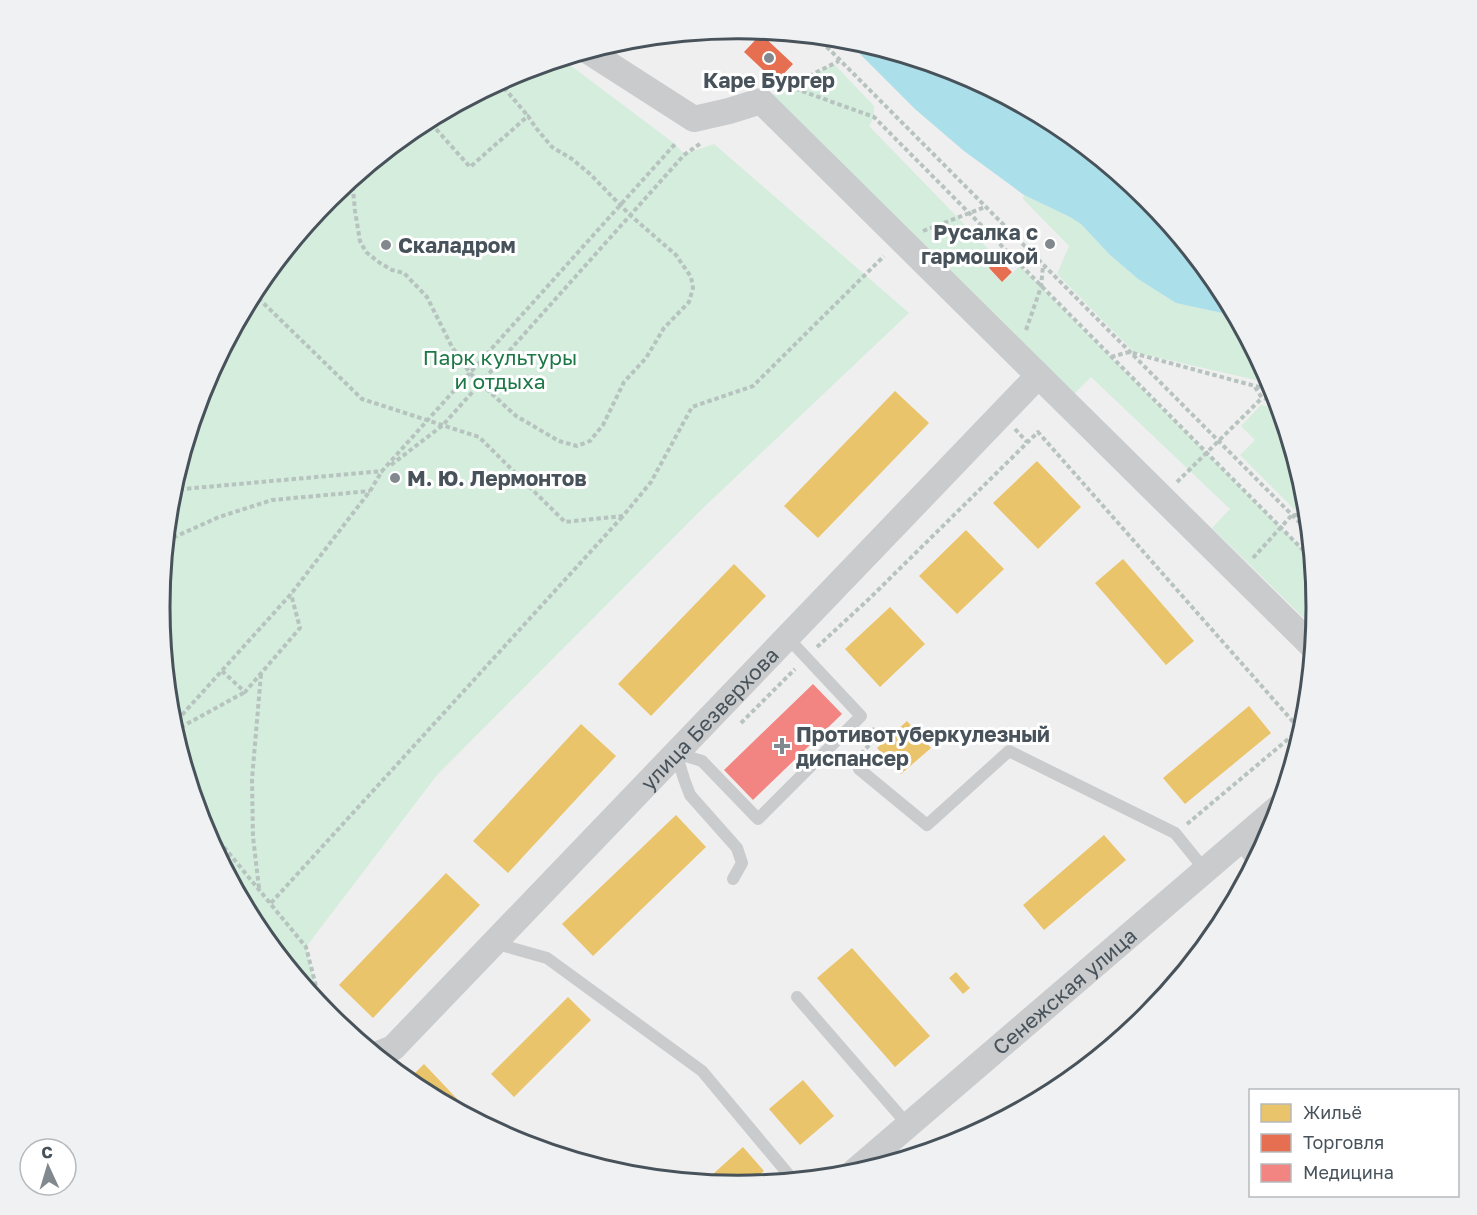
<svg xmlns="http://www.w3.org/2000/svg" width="1477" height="1215" font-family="'Golos Text',sans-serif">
  <rect width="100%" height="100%" fill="#f0efef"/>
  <!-- green -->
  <path fill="#d4eddd" d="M562,59L675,144L684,154L714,144L909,313L701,510L437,775L306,947L317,990L312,996L257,929L203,829L171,720L160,607L171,494L204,386L257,286L329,198L417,126L517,72Z
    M834,64L874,106V117L869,126L998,259L989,269L1002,282L1020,266L1313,560L1317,608L1315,629L1212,528L1230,509L1091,377L1072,396L771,96Z
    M1024,195L1070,217L1081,224L1109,254L1138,279L1176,303L1236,316L1273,384L1134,352L1057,274L1069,246L1023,199Z
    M1261,405L1280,409L1306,495L1308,511H1296L1240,455L1255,440L1241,426Z"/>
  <!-- water -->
  <path fill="#abdfe9" d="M845,39L852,40L960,73L1060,126L1148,198L1220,286L1236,316L1176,303L1138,279L1109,254L1081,224L1070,217L1024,195L964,151L915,109Z"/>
  <!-- homes -->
  <path fill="#e9c46a" d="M895,391L929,423L818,538L784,506Z
    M1037,461L1081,507L1038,549L993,503Z
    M966,530L1004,569L957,614L919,576Z
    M1123,559L1194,641L1166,665L1095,583Z
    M734,564L766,596L651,716L618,684Z
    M890,607L925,644L880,687L845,649Z
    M1249,706L1271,733L1185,804L1163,778Z
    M907,721L931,748L901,774L877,748Z
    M581,724L616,756L508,873L473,841Z
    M676,815L706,847L593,956L562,924Z
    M1104,835L1126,860L1044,930L1023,905Z
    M446,873L480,905L373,1018L339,985Z
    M852,948L930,1036L895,1067L817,978Z
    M956,972L970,988L963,994L949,978Z
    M568,997L591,1020L514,1097L491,1074Z
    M1109,1043L1112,1047L1086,1068L1083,1064Z
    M424,1064L460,1102L453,1108L417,1089L407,1081Z
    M803,1080L834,1116L800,1145L769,1109Z
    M743,1147L764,1171L748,1186H738L703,1183Z"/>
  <!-- shops -->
  <path fill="#e76f51" d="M761,34L793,64L776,82L744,52Z
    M998,259L1012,272L1002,282L989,268Z"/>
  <!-- health -->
  <path fill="#f28482" d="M813,684L842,714L753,800L724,770Z"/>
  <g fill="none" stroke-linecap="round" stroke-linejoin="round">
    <!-- path -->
    <path stroke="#b7c3bf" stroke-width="4" stroke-dasharray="4.5 3" stroke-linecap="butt" d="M816,36L1310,533
      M499,82L528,116
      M788,86L874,117L1313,560
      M789,86L839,61
      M352,179L355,211L360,241L366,252L380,263L392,270L404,273L427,297L452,347L470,373L480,383L516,416L559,441L577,446L590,441L603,425L624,382L646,358L664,328L689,302L693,288L691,277L676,255L630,215L590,174L572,159L552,147L536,128L528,116L470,167L428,120
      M923,231L985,207
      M253,293L362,399L479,437L565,522L623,516L651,482L692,407L753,386L884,256
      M1026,330L1041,287L1043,266
      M1111,357L1129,352L1255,386L1275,390
      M1255,387L1262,398L1278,401
      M1015,429L1027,442
      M391,465L443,425L684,155L701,143
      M1177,482L1262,398
      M172,490L383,471
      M166,539H170L219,517L272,500L370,491
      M1253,558L1292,515H1308
      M817,647L870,598L1038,432L1303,733
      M222,671L245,692L300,628L291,594
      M741,723L795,669
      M172,726L291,594L370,491L382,471L675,144
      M174,731L245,692
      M861,754L878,735L870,726
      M200,818L306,947L317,990V1002
      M1187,824L1299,730
      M259,888L253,837L252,779L261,674
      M271,903L623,516"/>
    <!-- service -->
    <path stroke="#c9cbcd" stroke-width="12" d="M676,753L702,761L758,819L861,716L787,637
      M676,753L684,779L690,795L737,848L742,863L733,879
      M859,769L927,825L1009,751L1175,833L1205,870
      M1238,843L1255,863
      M494,943L547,958L702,1071L794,1181
      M797,997L908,1125"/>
    <!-- minor -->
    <g stroke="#c9cbcd" stroke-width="26">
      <path d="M588,51L694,119L729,111L761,101L1314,648"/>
      <path id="s1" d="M375,1055L393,1048L1038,376"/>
      <path id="s2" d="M849,1176L1280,806"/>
    </g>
  </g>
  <!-- markers -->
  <g fill="#82898e" stroke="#fff" stroke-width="2">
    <circle cx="769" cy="58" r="6"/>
    <circle cx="1050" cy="244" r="6"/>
    <circle cx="386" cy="245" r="6"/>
    <circle cx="395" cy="478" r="6"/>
    <path d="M779 737h6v6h6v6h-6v6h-6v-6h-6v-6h6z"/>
  </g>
  <g text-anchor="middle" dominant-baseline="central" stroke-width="6" stroke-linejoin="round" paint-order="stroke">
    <!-- poi labels -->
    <g font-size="21" font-weight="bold" fill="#47525a" stroke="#fff" text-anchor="start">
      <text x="769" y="80" text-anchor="middle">Каре Бургер</text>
      <text x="1038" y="232" text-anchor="end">Русалка с<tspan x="1038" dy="24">гармошкой</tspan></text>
      <text x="398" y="245">Скаладром</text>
      <text x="407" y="478">М. Ю. Лермонтов</text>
      <text x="796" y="734">Противотуберкулезный<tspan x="796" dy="24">диспансер</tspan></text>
    </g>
    <!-- park labels -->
    <g font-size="21" fill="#1c7846" stroke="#fff">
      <text x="500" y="357">Парк культуры<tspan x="500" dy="24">и отдыха</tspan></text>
    </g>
    <!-- street labels -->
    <g font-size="21" fill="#47525a" stroke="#fff">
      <text stroke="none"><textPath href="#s1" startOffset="476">улица Безверхова</textPath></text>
      <text stroke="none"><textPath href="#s2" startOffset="284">Сенежская улица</textPath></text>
    </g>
  </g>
  <!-- crop -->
  <path d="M0 0H1477V1215H0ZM170 607a568 568 0 1 1 1136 0a568 568 0 1 1-1136 0Z" fill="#f0f1f2" fill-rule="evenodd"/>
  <path fill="none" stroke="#47525a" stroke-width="3" d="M170 607a568 568 0 1 1 1136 0a568 568 0 1 1-1136 0Z"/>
  <!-- legend -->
  <rect x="1249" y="1089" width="210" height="108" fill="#ffffff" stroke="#b5babd" stroke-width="1.5"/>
  <rect x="1261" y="1104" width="30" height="18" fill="#e9c46a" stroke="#b5babd" stroke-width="1.5"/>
  <text x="1303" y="1119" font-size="18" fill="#47525a">Жильё</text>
  <rect x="1261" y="1134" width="30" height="18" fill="#e76f51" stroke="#b5babd" stroke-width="1.5"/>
  <text x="1303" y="1149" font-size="18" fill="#47525a">Торговля</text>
  <rect x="1261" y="1164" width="30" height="18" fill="#f28482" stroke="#b5babd" stroke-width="1.5"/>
  <text x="1303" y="1179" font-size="18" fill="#47525a">Медицина</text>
  <!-- north arrow -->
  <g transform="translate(48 1167) rotate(356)"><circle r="28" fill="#ffffff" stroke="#b5babd" stroke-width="1.5"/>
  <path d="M0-4.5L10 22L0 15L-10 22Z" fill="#82898e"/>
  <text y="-9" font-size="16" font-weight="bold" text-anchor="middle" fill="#47525a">С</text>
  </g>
</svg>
